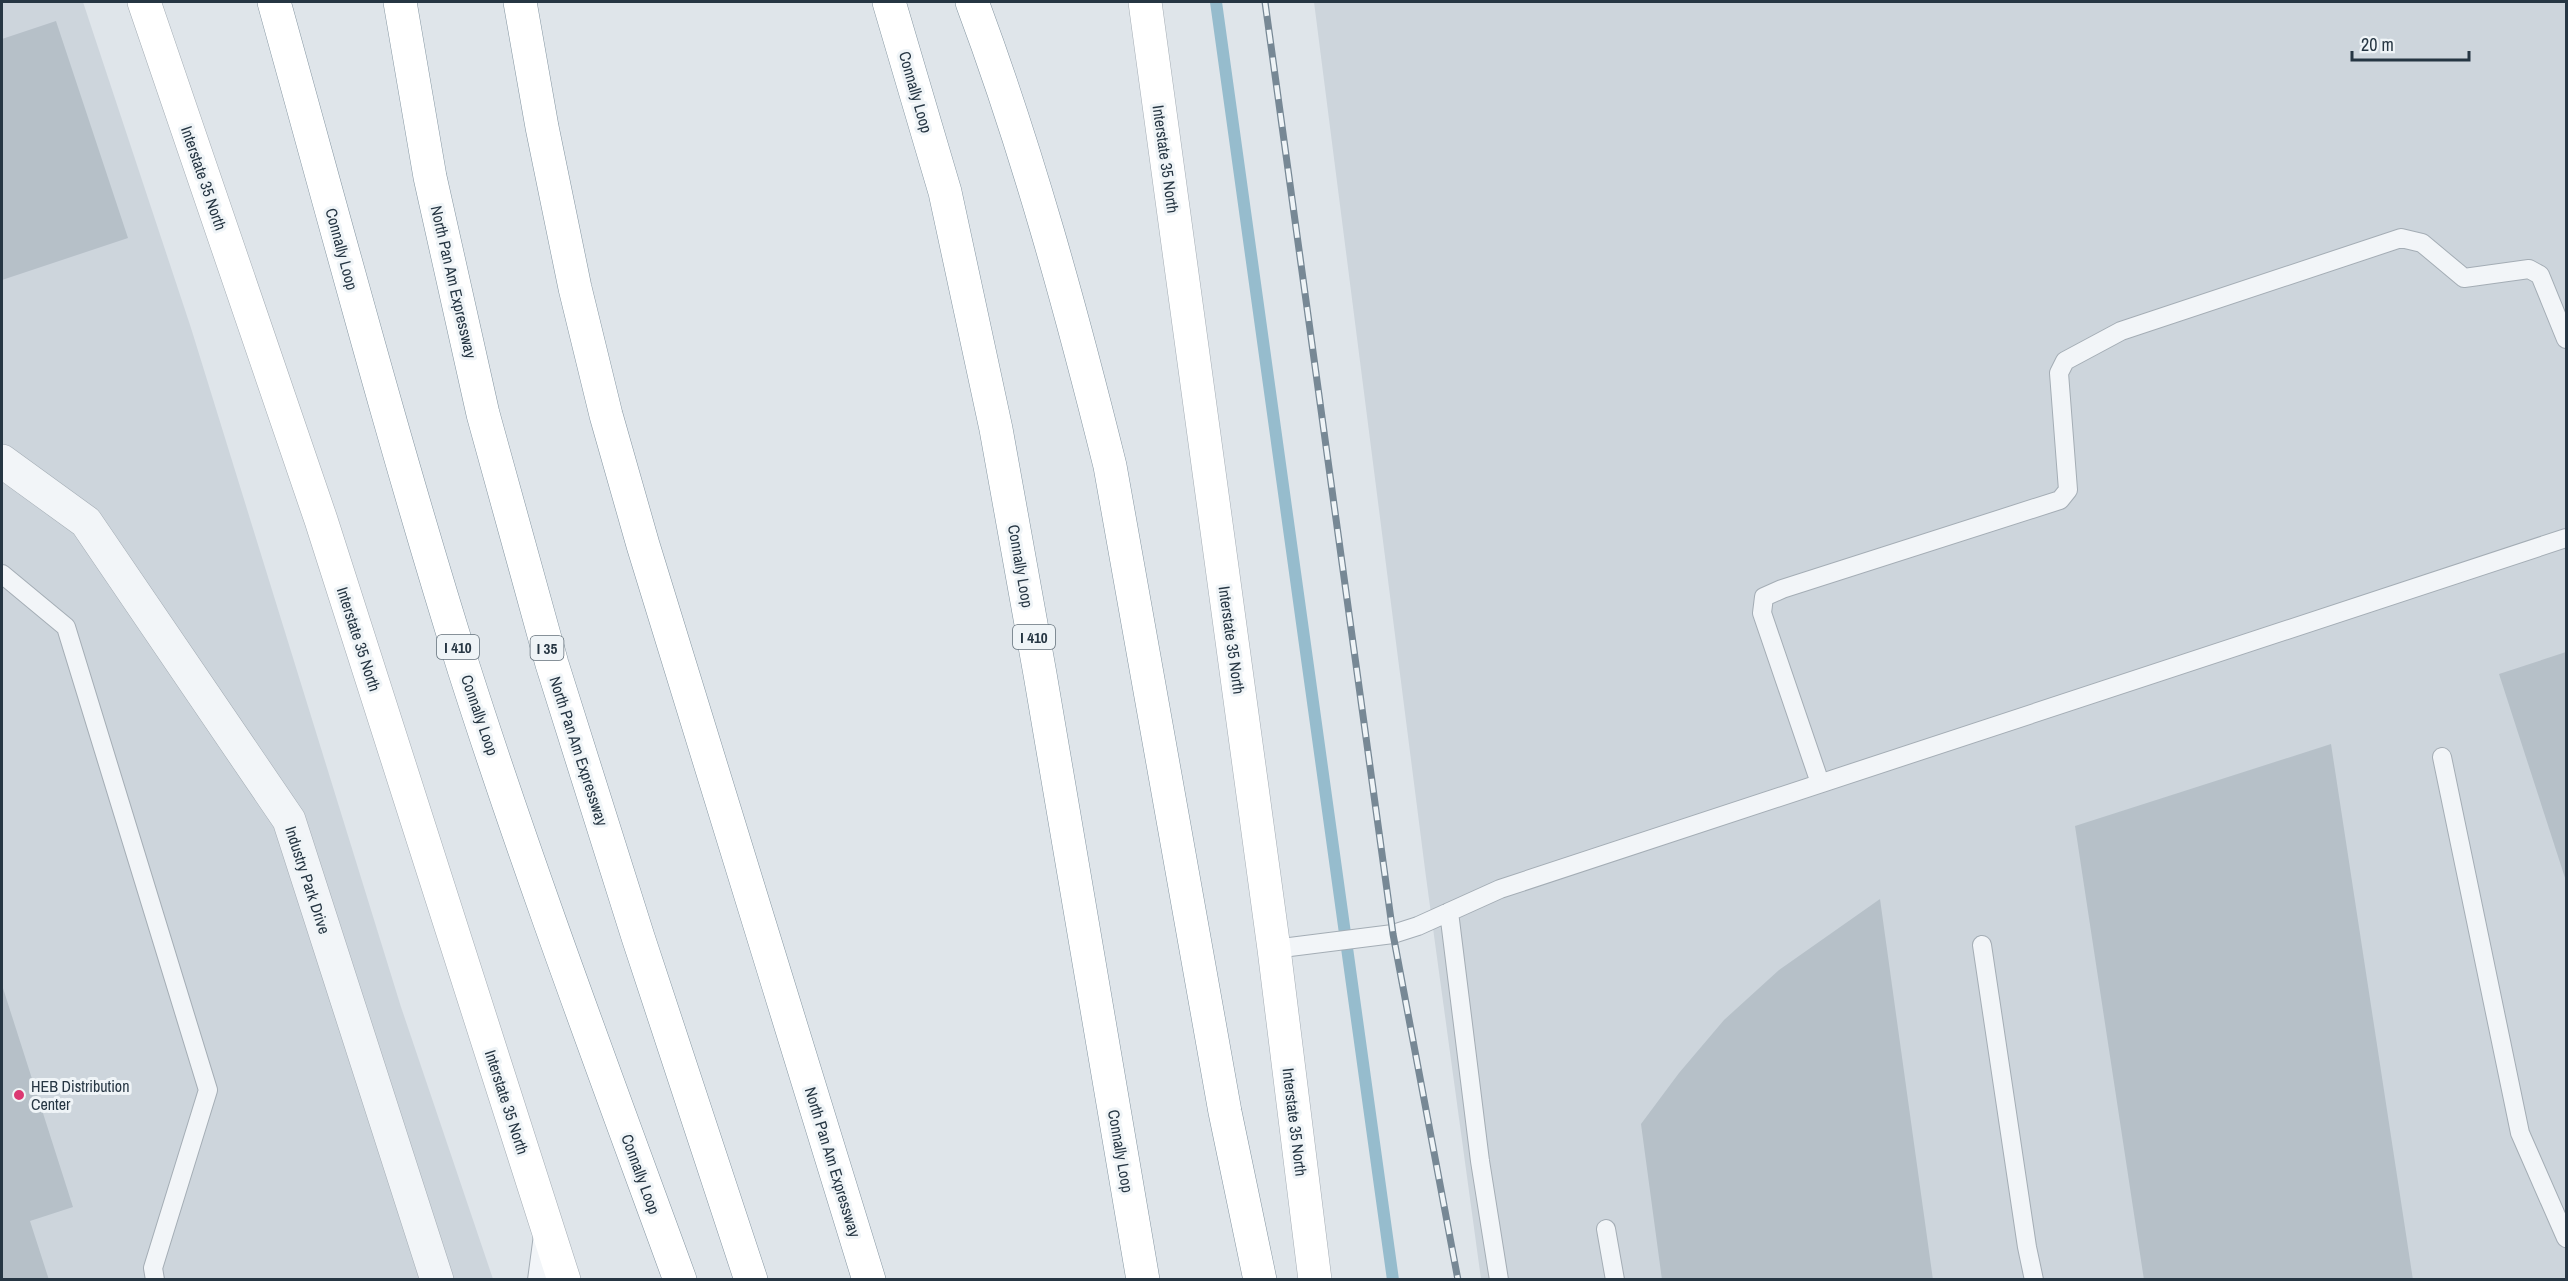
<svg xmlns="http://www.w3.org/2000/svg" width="2568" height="1281" font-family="'Archivo Narrow',sans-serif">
  <rect width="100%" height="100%" fill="#dfe5ea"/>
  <!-- built -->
  <path fill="#cdd5dc" d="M2,2H83L191,328L401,1007L493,1279L2,1280Z
    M1314,2H2566V1279H1481L1426,877Z"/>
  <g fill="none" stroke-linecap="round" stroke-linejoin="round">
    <!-- stream -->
    <path stroke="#96bccd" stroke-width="12" d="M1216,2L1393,1280"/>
  </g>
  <!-- building -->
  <path fill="#b6c0c8" d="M56,21L128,238L2,280V39Z
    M2566,652V881L2499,674Z
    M2331,744L2413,1280H2144L2075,826Z
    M1880,899L1933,1280H1662L1641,1124L1679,1073L1724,1020L1779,970Z
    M2,985L73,1207L30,1221L49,1280H2Z"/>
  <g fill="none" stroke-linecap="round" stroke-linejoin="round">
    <!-- service casing -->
    <g stroke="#a4adb5" stroke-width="20">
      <path id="service" d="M2,574L66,627L208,1090L153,1268L155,1280
        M2442,757L2520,1133L2566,1238
        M1820,783L1762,613L1764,597L1782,589L2060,500L2068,490L2059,373L2065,361L2121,331L2401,238L2422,243L2464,278L2529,269L2540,275L2566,339
        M1449,912L1480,1161L1499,1280
        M1982,945L2027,1247L2034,1280
        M1274,949L1393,934L1418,926L1500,889L2566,538
        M1606,1229L1615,1280
        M537,1280L543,1235"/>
    </g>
    <!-- minor casing -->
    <g stroke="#a4adb5" stroke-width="34">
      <path id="minor" d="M2,461L86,522L289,820L437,1280"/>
    </g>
    <!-- secondary casing -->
    <g stroke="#a4adb5" stroke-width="34">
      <path id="secondary" d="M144,2L321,520L564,1280
        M1145,2L1274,949L1315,1280"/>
    </g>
    <!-- motorway casing -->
    <g stroke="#8596a2" stroke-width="34">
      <path id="motorway" d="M274,2C336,225 395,449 464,669C530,875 606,1077 680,1280
        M400,2L430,177L483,414L552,664L638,937L751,1280
        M520,2L542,127L575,288L606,415L643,545L869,1280
        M889,2L945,192L996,429L1040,674L1143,1280
        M972,2C1028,152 1071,309 1110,466L1225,1112L1260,1280"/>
    </g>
    <!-- service -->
    <use href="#service" stroke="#f2f5f8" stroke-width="18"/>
    <!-- minor -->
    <use href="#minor" stroke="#f2f5f8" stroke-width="33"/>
    <!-- secondary -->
    <use href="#secondary" stroke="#fff" stroke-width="33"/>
    <!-- motorway -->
    <use href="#motorway" stroke="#fff" stroke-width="33"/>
    <!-- rail casing -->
    <g stroke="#778895" stroke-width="7">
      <path id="rail" d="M1265,2L1393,934L1458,1280"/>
    </g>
    <!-- rail -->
    <use href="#rail" stroke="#eff4f7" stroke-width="4.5" stroke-dasharray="14" stroke-linecap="butt"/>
  </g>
  <!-- markers -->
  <circle fill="#db3872" stroke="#eff4f7" stroke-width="2" cx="19" cy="1095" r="6"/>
  <g text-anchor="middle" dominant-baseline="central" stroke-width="6" stroke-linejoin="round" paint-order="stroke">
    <!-- shield labels -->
    <g fill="#eff4f7" stroke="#626f79" stroke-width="1.5">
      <rect x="1013" y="625" width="42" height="24" rx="4.5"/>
      <rect x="437" y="635" width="42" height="24" rx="4.5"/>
      <rect x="530.5" y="636" width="33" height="24" rx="4.5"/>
    </g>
    <g font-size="15" font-weight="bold" fill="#263643">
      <text x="1034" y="637">I 410</text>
      <text x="458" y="647">I 410</text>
      <text x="547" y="648">I 35</text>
    </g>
    <!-- street labels -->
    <g font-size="16" fill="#263643" stroke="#eff4f7">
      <text transform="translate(916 92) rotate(74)">Connally Loop</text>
      <text transform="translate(1166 159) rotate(82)">Interstate 35 North</text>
      <text transform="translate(204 178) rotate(71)">Interstate 35 North</text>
      <text transform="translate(342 249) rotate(75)">Connally Loop</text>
      <text transform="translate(454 282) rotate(77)">North Pan Am Expressway</text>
      <text transform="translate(1021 566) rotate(80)">Connally Loop</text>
      <text transform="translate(359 639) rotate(72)">Interstate 35 North</text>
      <text transform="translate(1232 640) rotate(82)">Interstate 35 North</text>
      <text transform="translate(480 715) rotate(71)">Connally Loop</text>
      <text transform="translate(579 751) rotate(72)">North Pan Am Expressway</text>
      <text transform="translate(308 880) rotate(72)">Industry Park Drive</text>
      <text transform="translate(507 1102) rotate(72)">Interstate 35 North</text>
      <text transform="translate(1295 1122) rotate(83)">Interstate 35 North</text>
      <text transform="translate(1121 1151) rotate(80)">Connally Loop</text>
      <text transform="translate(833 1162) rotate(73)">North Pan Am Expressway</text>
      <text transform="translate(641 1174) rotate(70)">Connally Loop</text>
    </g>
    <!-- poi labels -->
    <g font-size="16" fill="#263643" stroke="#eff4f7" text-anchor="start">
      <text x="31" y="1086">HEB Distribution<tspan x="31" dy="18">Center</tspan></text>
    </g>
  </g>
  <!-- border -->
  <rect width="2568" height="1281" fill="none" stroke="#263643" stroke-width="6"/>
  <!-- scale -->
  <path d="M2352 51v9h117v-9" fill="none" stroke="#263643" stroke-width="3"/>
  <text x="2361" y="51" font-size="18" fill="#263643" stroke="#eff4f7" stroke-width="4.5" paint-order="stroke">20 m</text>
</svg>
